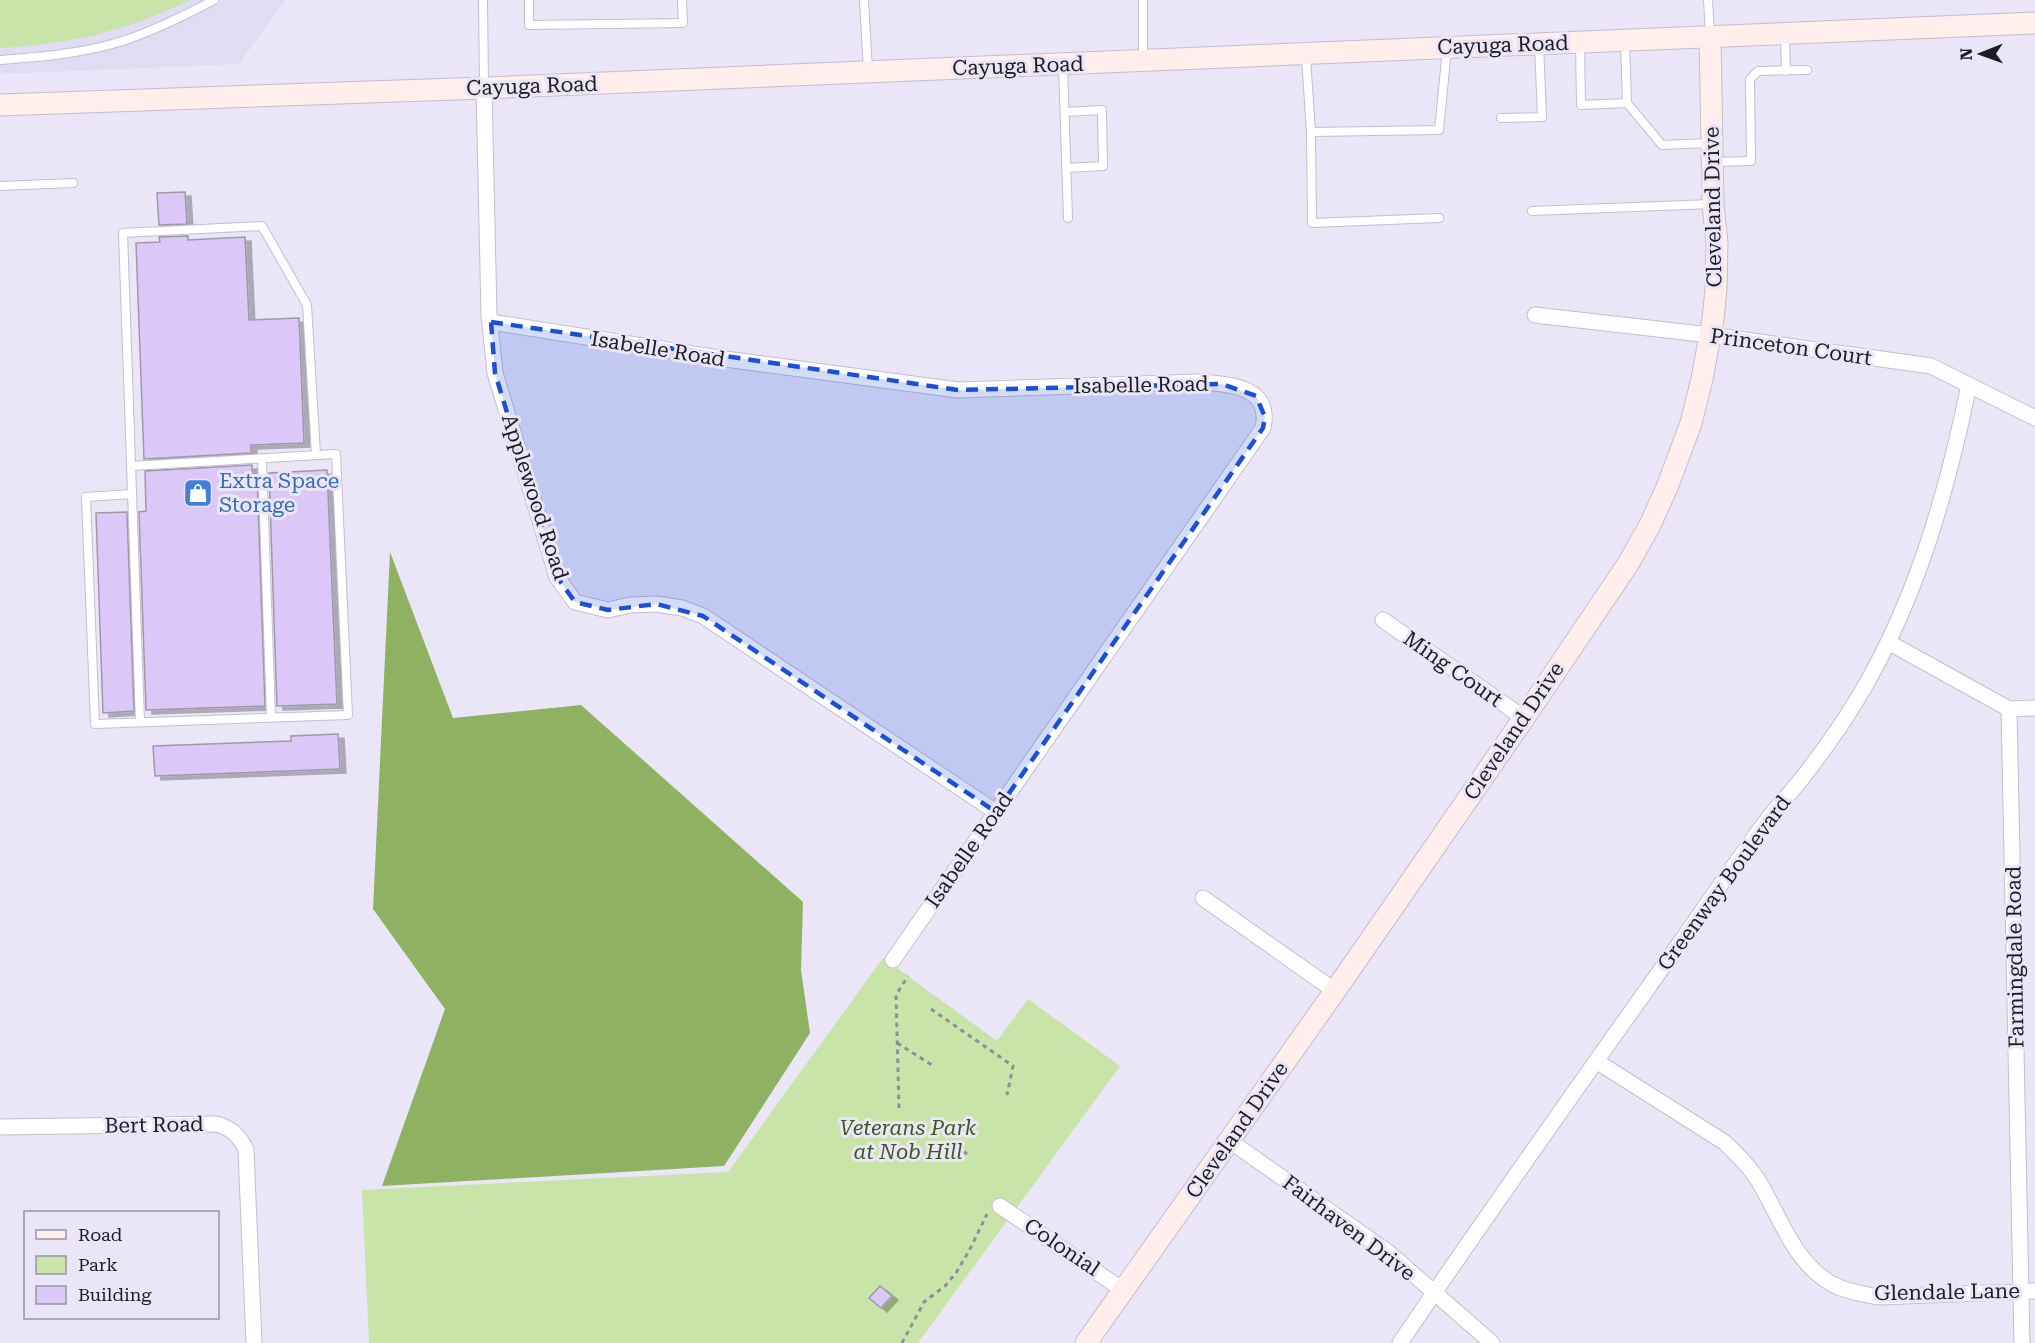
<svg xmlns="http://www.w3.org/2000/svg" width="2035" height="1343" font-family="'Roboto Serif',serif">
  <defs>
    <filter id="shadow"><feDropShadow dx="6" dy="4" stdDeviation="0" flood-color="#0004"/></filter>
  </defs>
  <rect width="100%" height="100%" fill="#eae6f8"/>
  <!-- built -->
  <path fill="#e1dbf4" d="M0,0H285L239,64L0,74Z"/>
  <!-- green -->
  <path fill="#c8e4a8" d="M0,0H191C125,31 72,44 0,48Z
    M883,958L997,1041L1028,999L1120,1066L918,1343H369L362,1190L728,1172Z"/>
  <!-- forest -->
  <path fill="#8eb261" d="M390,552L453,718L581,705L803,902L801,970L810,1033L724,1166L382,1186L445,1009L373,909Z"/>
  <!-- building -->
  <path fill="#dbc8f8" stroke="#9f98a9" stroke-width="1.5" filter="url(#shadow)" d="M185,192L187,224L159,225L157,193Z
    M188,236V240L245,237L249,320L299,318L304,443L251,445V453L144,459L136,243L160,242L159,237Z
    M252,465V474L257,473L265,706L146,710L139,512L146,511L145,471Z
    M327,470L337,704L277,706L269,473Z
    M127,512L134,711L103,713L96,513Z
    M338,734L340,769L155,776L153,746L291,741V736Z
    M880,1286L892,1296L881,1308L869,1298Z"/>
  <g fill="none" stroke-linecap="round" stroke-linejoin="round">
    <!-- lane casing -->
    <g stroke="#c2bed0" stroke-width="10">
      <path id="lane" d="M483,0L484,86
        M529,0V25L683,23L682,0
        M864,0L868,70
        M1143,0V59
        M1708,0L1710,34
        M1785,36L1786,71
        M1625,42L1627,103
        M1580,43L1581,105L1627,103L1662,145L1710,143
        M1306,57L1311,132L1439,130L1447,49
        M0,60C39,57 78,54 116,43C150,33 182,17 214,0
        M1063,65L1068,218
        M1065,112L1102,110L1103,166L1066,168
        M1501,118L1542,117L1539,45
        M1311,132L1312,223L1439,218
        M1713,162L1751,161L1750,79L1758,71L1807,70
        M0,186L73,183
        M1532,211L1711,204
        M262,458L271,717
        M131,466L336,454L348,715L95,724L86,497L132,494
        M140,722L123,233L262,226L307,305L316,455"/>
    </g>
    <!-- street casing -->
    <g stroke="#c2bed0" stroke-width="17">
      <path id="street" d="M484,88L489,315L495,373L557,577L575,602L608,610L630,605L656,604L682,608L703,616L996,812
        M1535,315L1710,335L1931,366L2035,418
        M491,322L725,359L958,390L1199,382C1229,384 1272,386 1263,428L893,960
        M1383,620L1524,718
        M1888,642L2009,709L2022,1343
        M2009,709L2035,708
        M1203,898L1335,991
        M1596,1061L1724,1142C1737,1154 1749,1166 1758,1180C1780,1216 1794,1264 1834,1285C1847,1292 1864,1294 1879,1297L2035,1291
        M0,1127L217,1124C232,1129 239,1135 246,1150L254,1343
        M1230,1141L1389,1253L1492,1343
        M1000,1206L1123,1290
        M1400,1343C1492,1207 1587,1074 1682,940C1710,900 1738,859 1767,820C1778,805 1792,792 1803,777C1824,750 1844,722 1861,693C1917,598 1947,492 1969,385"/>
    </g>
    <!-- secondary casing -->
    <g stroke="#c2bed0" stroke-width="23">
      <path id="secondary" d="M0,105L484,88L2035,23
        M1086,1343L1335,991L1524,718L1628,564L1650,525L1668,485L1691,423L1702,379L1713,319L1716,289L1717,243L1713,204L1710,36"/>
    </g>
    <!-- path -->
    <path stroke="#908d9a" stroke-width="3" stroke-dasharray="4.5 4.5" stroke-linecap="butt" d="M931,1009L1013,1066L1007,1095
      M897,1043L932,1065
      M899,1108L896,995L908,976
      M957,1146L967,1154
      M902,1343L924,1302L945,1286L956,1273L969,1251L987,1214"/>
    <!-- lane -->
    <use href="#lane" stroke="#fff" stroke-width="8"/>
    <!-- street -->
    <use href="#street" stroke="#fff" stroke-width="15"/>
    <!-- secondary -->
    <use href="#secondary" stroke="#ffeeec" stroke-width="21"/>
  </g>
  <!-- marked area -->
  <path fill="#1d4ed8" fill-opacity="0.2" stroke="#1d4ed8" stroke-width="4.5" stroke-dasharray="12 8" stroke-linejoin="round" d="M491,322L958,390L1222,384L1256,396L1265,417L1263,428L996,812L703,616L656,604L608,610L575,602L557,577L495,373Z"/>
  <!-- icons -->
  <defs>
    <g id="shop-square" transform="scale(1.5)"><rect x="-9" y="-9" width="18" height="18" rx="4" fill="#3f7fe0" stroke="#eae6f8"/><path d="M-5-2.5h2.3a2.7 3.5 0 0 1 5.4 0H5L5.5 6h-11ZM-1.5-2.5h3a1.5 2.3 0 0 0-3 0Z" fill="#fff"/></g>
  </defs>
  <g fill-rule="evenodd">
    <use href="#shop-square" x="198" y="493"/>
  </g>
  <g text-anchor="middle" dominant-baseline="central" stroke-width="6" stroke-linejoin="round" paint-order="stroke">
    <!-- street labels -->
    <g font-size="21" fill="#1d1c22" stroke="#eae6f8">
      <text transform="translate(1503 45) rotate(-2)">Cayuga Road</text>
      <text transform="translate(1018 66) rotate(-2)">Cayuga Road</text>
      <text transform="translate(532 86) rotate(-2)">Cayuga Road</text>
      <text transform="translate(1713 207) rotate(-91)">Cleveland Drive</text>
      <text transform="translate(1791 347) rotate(8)">Princeton Court</text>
      <text transform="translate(658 349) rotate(9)">Isabelle Road</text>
      <text transform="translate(1141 385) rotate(-1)">Isabelle Road</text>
      <text transform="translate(535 497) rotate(72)">Applewood Road</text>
      <text transform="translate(1453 669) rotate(35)">Ming Court</text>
      <text transform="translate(1514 731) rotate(-56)">Cleveland Drive</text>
      <text transform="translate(969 850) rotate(-55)">Isabelle Road</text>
      <text transform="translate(1724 883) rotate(-54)">Greenway Boulevard</text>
      <text transform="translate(2015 957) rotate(-91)">Farmingdale Road</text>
      <text transform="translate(154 1125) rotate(-1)">Bert Road</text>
      <text transform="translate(1237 1130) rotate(-55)">Cleveland Drive</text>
      <text transform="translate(1349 1228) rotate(37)">Fairhaven Drive</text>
      <text transform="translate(1062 1247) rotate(34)">Colonial</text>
      <text transform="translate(1947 1292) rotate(-1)">Glendale Lane</text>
    </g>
    <!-- shop labels -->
    <g font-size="21" fill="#366cbe" stroke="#eae6f8" text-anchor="start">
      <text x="219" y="481">Extra Space<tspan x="219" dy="24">Storage</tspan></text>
    </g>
    <!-- park labels -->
    <g font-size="21" font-style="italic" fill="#3f561d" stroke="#eae6f8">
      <text x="908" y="1128">Veterans Park<tspan x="908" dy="24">at Nob Hill</tspan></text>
    </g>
  </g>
  <!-- legend -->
  <rect x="24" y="1211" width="195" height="108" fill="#eae6f8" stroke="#9895a2" stroke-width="1.5"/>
  <rect x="36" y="1230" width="30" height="9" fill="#ffeeec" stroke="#9895a2" stroke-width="1.5"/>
  <text x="78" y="1241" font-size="18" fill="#1d1c22">Road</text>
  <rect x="36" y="1256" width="30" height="18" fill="#c8e4a8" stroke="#9895a2" stroke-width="1.5"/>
  <text x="78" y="1271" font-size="18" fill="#1d1c22">Park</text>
  <rect x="36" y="1286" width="30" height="18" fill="#dbc8f8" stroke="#9895a2" stroke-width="1.5"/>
  <text x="78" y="1301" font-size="18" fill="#1d1c22">Building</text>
  <!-- north arrow -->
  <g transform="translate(1981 54) rotate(269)" stroke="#eae6f8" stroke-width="4.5" paint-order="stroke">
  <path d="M0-4.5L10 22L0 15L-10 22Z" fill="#1d1c22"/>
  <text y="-9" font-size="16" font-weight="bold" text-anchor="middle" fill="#1d1c22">N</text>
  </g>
</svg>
